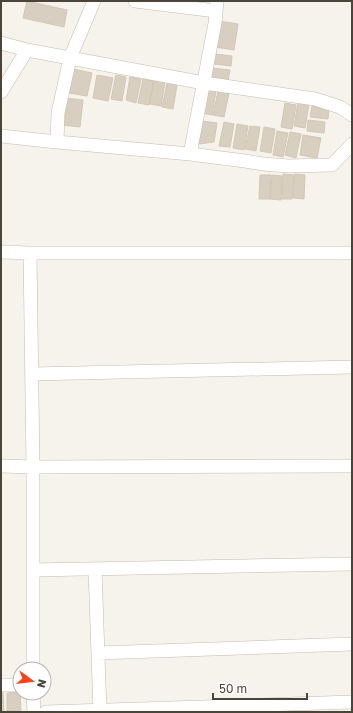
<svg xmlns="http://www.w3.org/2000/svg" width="353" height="713" font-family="'Golos Text',sans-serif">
  <rect width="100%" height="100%" fill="#f6f3ec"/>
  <!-- building -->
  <path fill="#d8cfc1" stroke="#d3c7b4" d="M27,1L67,10L64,27L23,18Z
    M219,21L238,24L234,50L215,47Z
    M215,54L232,56L231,66L214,64Z
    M212,68L230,70L228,81L211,79Z
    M73,69L92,73L87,96L69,93Z
    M97,75L113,78L108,101L93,98Z
    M116,75L126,77L122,101L111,99Z
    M130,77L141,79L136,103L126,100Z
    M143,79L154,81L149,105L138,103Z
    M154,80L165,82L161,106L150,104Z
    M167,83L177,85L173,109L162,107Z
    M206,89L216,91L212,115L201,113Z
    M218,91L229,93L224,117L213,115Z
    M65,98L83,100L80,127L62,125Z
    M298,102L309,104L305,128L294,126Z
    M285,103L296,105L292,129L281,127Z
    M312,106L329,108L328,119L310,117Z
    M308,120L325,122L324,133L307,131Z
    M202,121L217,123L214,142L199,144Z
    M224,122L234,124L230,147L219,146Z
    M237,124L248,126L244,150L233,148Z
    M250,126L260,127L256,151L245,149Z
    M264,127L275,129L271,153L260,151Z
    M277,131L288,133L283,157L273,155Z
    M290,132L301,134L296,158L285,155Z
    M303,135L321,138L317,158L300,155Z
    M283,174L294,175L292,199H282Z
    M295,174L305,175L304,199L293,198Z
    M260,175H271L270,199H259Z
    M272,175L282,176L281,200L270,199Z
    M1,692H3L4,712H1Z
    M20,692L21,712H7V693Z"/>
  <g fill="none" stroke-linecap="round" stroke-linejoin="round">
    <!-- street casing -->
    <g stroke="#c2bbae" stroke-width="14">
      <path id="street" d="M135,1L216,11
        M1,43L27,50L204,83L315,99L340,107L352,115
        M1,92L27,50
        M1,136L57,142L58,113L70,58L94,1
        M57,142L190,154L245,161L263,164L288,166L332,165L352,144
        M190,154L215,23L217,1
        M1,252L30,253H352
        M30,253L33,467V669
        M32,374L352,367
        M1,466L33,467L352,466
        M95,569L100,712
        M33,570L352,564
        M98,653L352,644
        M1,685H20
        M33,693L34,712
        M46,712L352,702"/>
    </g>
    <!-- street -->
    <use href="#street" stroke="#fff" stroke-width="13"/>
  </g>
  <!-- border -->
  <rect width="353" height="713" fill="none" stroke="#4b4439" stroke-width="4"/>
  <!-- north arrow -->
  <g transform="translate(32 681) rotate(105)"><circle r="19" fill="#ffffff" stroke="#b7b4b0"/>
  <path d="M0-3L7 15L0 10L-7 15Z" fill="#fc3f1d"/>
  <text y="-6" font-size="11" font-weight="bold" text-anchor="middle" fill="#4b4439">N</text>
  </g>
  <!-- scale -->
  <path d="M213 693v6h94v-6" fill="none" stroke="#4b4439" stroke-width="2"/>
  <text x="219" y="693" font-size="12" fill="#4b4439" stroke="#ffffff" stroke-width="3" paint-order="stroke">50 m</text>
</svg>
